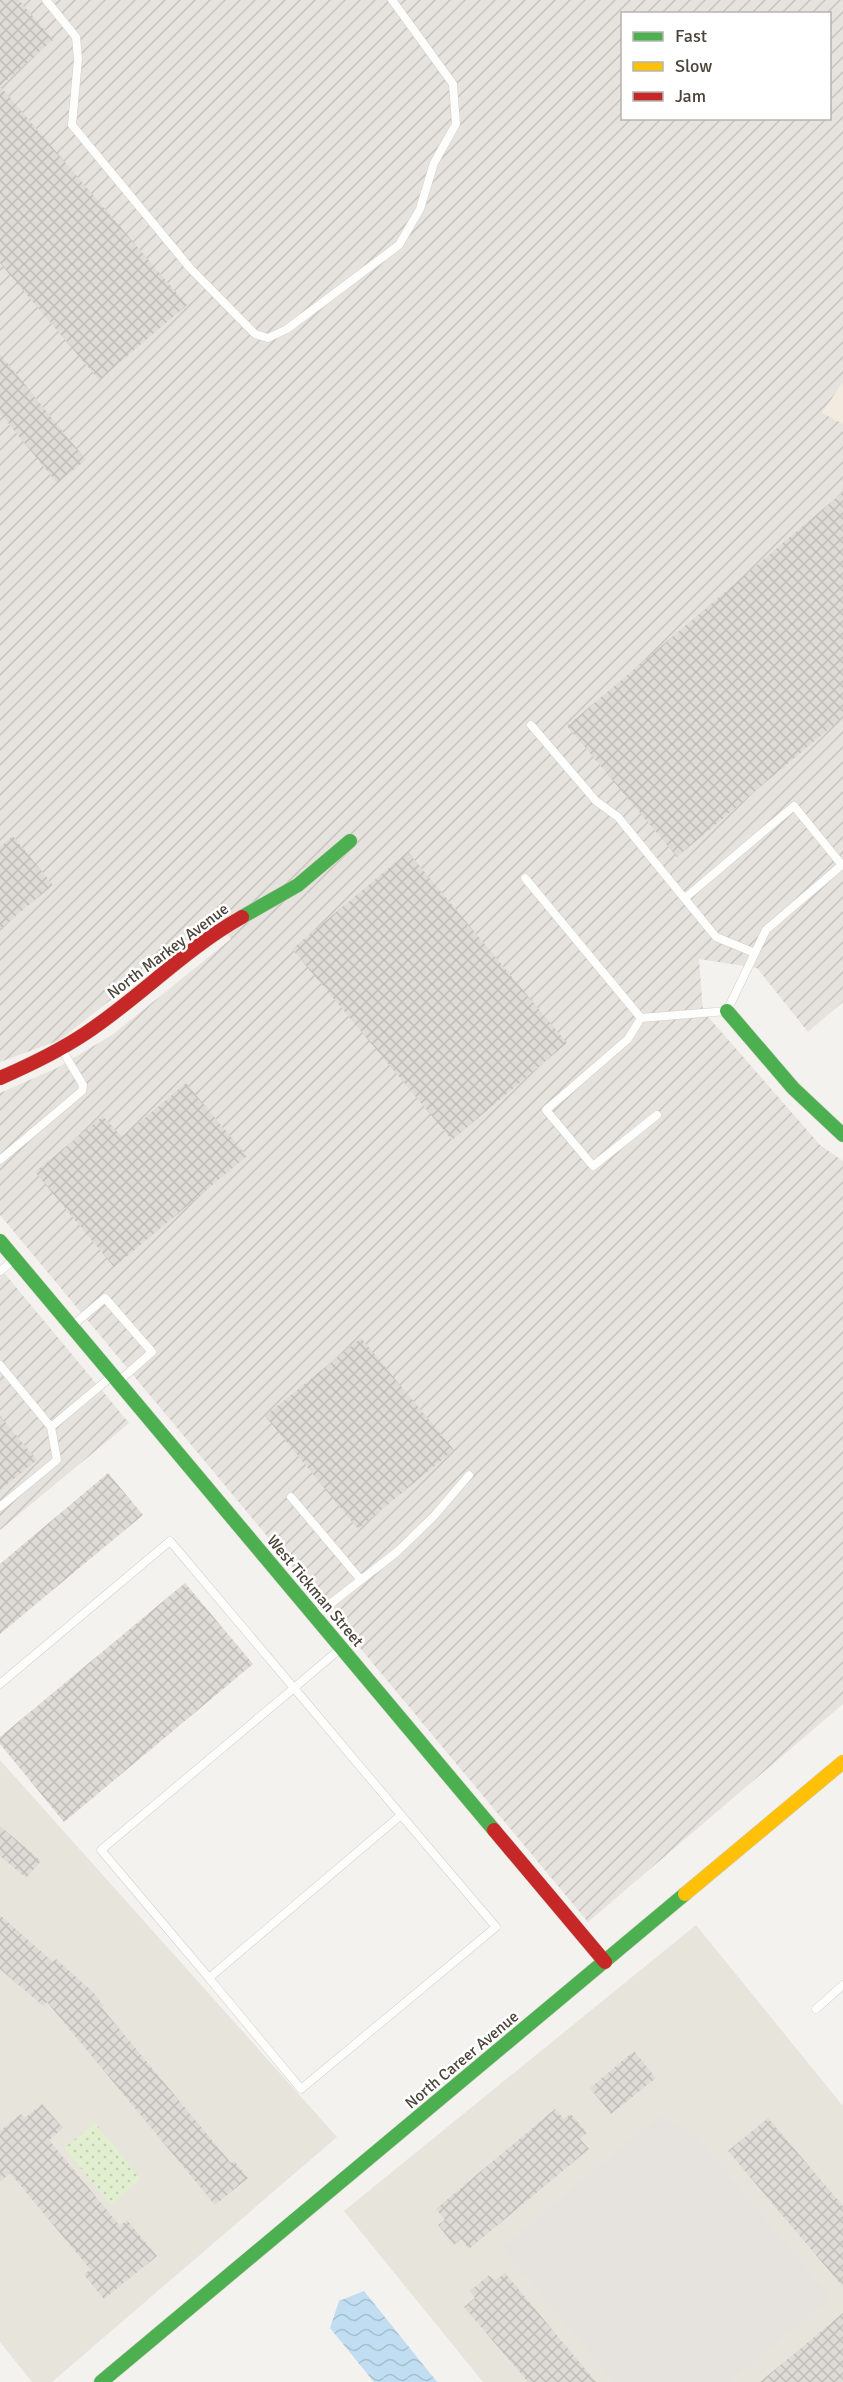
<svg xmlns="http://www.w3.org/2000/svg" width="843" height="2382" font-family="Signika,sans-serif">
  <defs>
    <pattern id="industrial-furrows" width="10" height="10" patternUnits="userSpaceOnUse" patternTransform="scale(1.5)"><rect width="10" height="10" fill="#e6e2de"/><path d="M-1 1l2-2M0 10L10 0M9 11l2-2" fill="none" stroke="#c7c3bf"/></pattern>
    <pattern id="green-dots" width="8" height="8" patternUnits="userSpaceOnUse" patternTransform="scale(1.5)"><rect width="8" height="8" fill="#e1eecf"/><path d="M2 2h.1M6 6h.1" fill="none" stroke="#c3cdb2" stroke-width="1.8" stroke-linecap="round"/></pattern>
    <pattern id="water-waves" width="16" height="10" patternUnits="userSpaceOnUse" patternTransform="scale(1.5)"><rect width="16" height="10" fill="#c0ddf1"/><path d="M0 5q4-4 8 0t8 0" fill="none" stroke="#a6bfcf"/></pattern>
    <pattern id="building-cross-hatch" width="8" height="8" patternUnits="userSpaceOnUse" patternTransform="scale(1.5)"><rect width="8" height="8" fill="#dedbd6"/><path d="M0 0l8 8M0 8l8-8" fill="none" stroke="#c0bdb8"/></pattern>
  </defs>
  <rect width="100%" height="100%" fill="#f4f2ee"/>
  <!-- residential -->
  <path fill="#e7e4dc" d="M0,1760L337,2137L52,2382H32L0,2342Z
    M696,1925L843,2106V2382H483L344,2211Z"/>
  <!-- commercial -->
  <path fill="#f3ebdf" d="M843,382V424L822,414Z"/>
  <!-- industrial -->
  <path fill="url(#industrial-furrows)" fill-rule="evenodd" d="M0,0H843V382L822,413L843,424V1002L808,1032L757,968L699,959L703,1011L820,1145L843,1161V1704L588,1922L0,1215V1093L57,1068L112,1035L231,939L215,917L60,1040L0,1062ZM622,14H830V118H622Z
    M0,1268L129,1423L0,1530Z"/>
  <!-- green -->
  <path fill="url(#green-dots)" d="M95,2123L141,2179L111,2205L64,2148Z"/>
  <!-- parking -->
  <path fill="#e6e3df" d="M661,2115L698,2138L831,2298L729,2382H614L502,2247Z"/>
  <!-- water -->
  <path fill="url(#water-waves)" d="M364,2291L437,2382H374L330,2328L339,2301Z"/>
  <!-- building -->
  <path fill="url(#building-cross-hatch)" d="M0,0H19L53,40L0,86L187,305L99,380L0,263Z
    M0,354L86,460L57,483L0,413Z
    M843,492V717L677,857L567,726Z
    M13,836L53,885L0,929V847Z
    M408,852L567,1043L452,1140L292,949Z
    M186,1083L247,1156L114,1267L35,1172L103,1116L122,1137Z
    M361,1338L454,1450L358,1529L265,1416Z
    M0,1416L37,1460L0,1490Z
    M108,1473L143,1515L0,1634V1564Z
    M185,1583L253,1664L64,1822L0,1744V1737Z
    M0,1826L41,1861L26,1878L0,1856Z
    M0,1915L53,1962L56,1959L93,1992L104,2006L102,2008L231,2163L234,2161L248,2178L215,2205L47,2002L43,2006L0,1969Z
    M634,2051L656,2078L611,2114L590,2088Z
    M42,2104L63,2128L49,2140L120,2226L127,2220L157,2256L104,2299L84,2275L90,2269L10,2173L0,2182V2131L21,2114L25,2118Z
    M555,2109L564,2119L571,2114L587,2133L580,2139L589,2149L469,2249L461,2239L454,2245L438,2225L445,2220L436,2209Z
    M768,2118L843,2206V2287L728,2151Z
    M505,2273L550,2327L596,2382H528L464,2307L475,2298L470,2291L489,2275L495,2281Z
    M843,2313V2382H760L812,2339Z"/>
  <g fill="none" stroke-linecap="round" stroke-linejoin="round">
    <!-- lane casing -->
    <g stroke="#d2d0cb" stroke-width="9">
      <path id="lane" d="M46,0L76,37L78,59L72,125L190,268L255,334L268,338L287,329L399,245L420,209L434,163L456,124L453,84L392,0
        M531,725L596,801L618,817L716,937L755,953
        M525,878L641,1018L727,1011L766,930L843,864
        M685,898L794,806L842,865
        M641,1018L628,1039L546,1110L593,1166L657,1115
        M0,1160L82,1091L83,1085L62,1050
        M0,1271L14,1260
        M73,1325L105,1298L152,1352L119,1381
        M0,1365L51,1427L112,1376
        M291,1497L361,1580
        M0,1507L57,1460L51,1427
        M316,1615L398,1551L434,1516L469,1475
        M0,1684L170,1541L294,1688L341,1648
        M209,1978L301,2089L496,1927L401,1815L209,1978L101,1850L294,1688L401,1815
        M816,2009L843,1985"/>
    </g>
    <!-- fast casing -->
    <g stroke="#d3cfc5" stroke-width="15">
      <path id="fast" d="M242,917L298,885L350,841
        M727,1011L793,1088L843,1135
        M0,1241L494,1830
        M101,2382L685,1894"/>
    </g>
    <!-- slow casing -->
    <g stroke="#d3cfc5" stroke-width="15">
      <path id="slow" d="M685,1894L843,1762"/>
    </g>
    <!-- jam casing -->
    <g stroke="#d3cfc5" stroke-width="15">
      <path id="jam" d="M0,1078C30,1065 59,1051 86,1033C140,997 185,949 242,917
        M494,1830L605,1962"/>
    </g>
    <!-- lane -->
    <use href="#lane" stroke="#fdfdfc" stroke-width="8"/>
    <!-- fast -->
    <use href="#fast" stroke="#4caf50" stroke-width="14"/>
    <!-- slow -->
    <use href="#slow" stroke="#ffc107" stroke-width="14"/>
    <!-- jam -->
    <use href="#jam" stroke="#c62828" stroke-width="14"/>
  </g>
  <g text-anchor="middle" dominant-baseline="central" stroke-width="5" stroke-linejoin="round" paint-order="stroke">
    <!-- street labels -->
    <g font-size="16" fill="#4b4439" stroke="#fff">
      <text transform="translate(168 951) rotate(-37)">North Markey Avenue</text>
      <text transform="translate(315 1591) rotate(50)">West Tickman Street</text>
      <text transform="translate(462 2060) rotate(-40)">North Career Avenue</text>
    </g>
  </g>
  <!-- legend -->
  <rect x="621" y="12" width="210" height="108" fill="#ffffff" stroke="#b7b4b0" stroke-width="1.5"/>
  <rect x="633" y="32" width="30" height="9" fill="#4caf50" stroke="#b7b4b0" stroke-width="1.5"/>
  <text x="675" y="42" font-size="18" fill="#4b4439">Fast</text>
  <rect x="633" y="62" width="30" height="9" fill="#ffc107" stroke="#b7b4b0" stroke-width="1.5"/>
  <text x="675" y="72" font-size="18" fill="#4b4439">Slow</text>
  <rect x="633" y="92" width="30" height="9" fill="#c62828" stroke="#b7b4b0" stroke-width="1.5"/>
  <text x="675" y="102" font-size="18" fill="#4b4439">Jam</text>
</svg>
